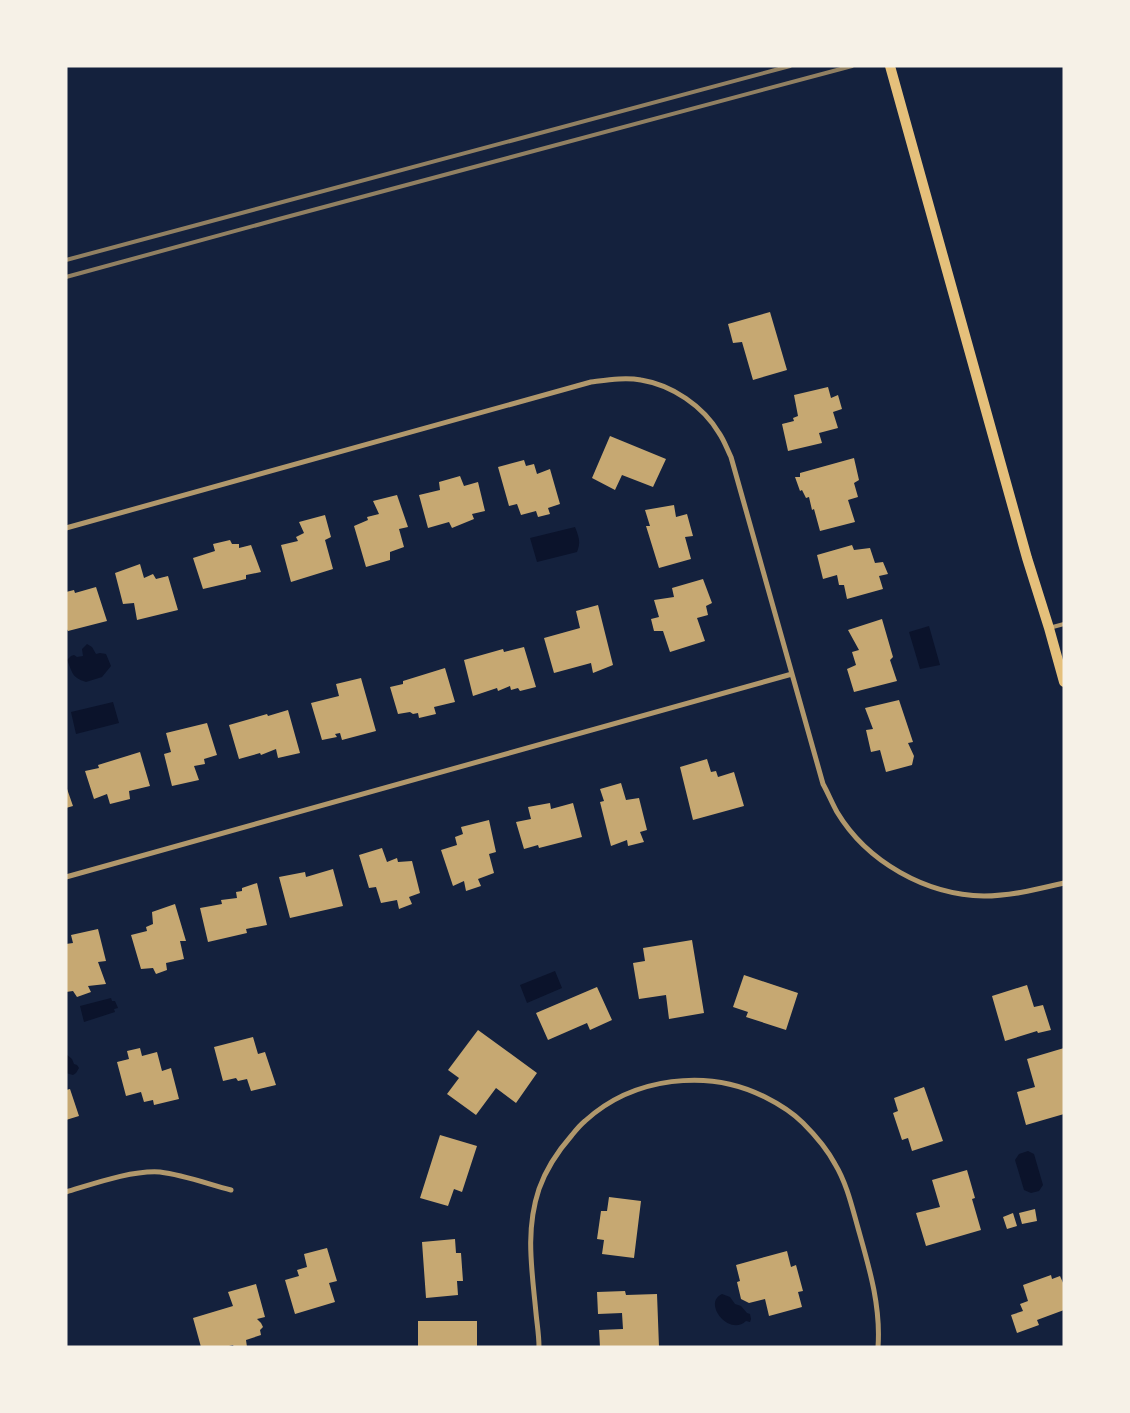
<svg xmlns="http://www.w3.org/2000/svg" width="1130" height="1413" font-family="'Source Sans 3',sans-serif">
  <rect width="100%" height="100%" fill="#14213d"/>
  <!-- water -->
  <path fill="#0b132b" d="M575,527C579,537 581,542 577,552L537,562L530,538Z
    M929,626L940,665L920,669L909,632Z
    M87,644L92,647L96,654L100,653L106,654L111,666L102,677L86,682C71,677 73,673 67,660L71,656L74,655L77,657L83,656L82,649Z
    M113,702L119,723L76,734L71,712Z
    M555,971L562,988L527,1003L520,985Z
    M111,998L112,1001H115L118,1008L114,1009L115,1012L84,1022L80,1006Z
    M66,1054L72,1059L74,1064L77,1065L79,1068L76,1073L73,1075L66,1073Z
    M1028,1151L1034,1154L1043,1185L1039,1191L1031,1193L1024,1190L1015,1160L1019,1154Z
    M722,1294L730,1297L735,1304L741,1306L747,1313L750,1314L751,1319L750,1322L746,1321C729,1337 702,1303 722,1294Z"/>
  <!-- building -->
  <path fill="#c6a872" d="M770,312L787,370L753,380L742,342L733,343L728,324Z
    M828,387L831,398L838,395L842,409L833,412L838,428L819,433L822,443L788,451L782,424L794,421L793,418L798,416L794,395Z
    M610,436L666,459L653,487L622,475L615,490L592,478Z
    M854,458L859,480L854,483L858,497L848,500L855,522L820,531L814,509L812,510L809,497L806,498L802,490L800,491L795,477H800V473Z
    M524,460L526,466L534,464L537,474L550,469L560,504L548,508L550,514L538,517L536,511L521,515L517,504L509,506L498,467Z
    M460,476L464,486L478,482L485,511L472,514L474,519L452,528L449,522L428,528L419,495L440,490L439,482Z
    M397,495L408,527L399,529L404,547L390,552V560L366,567L354,526L368,520L367,517L379,514L373,501Z
    M674,505L676,517L687,514L693,536L685,537L691,559L659,568L646,526H650L645,510Z
    M325,515L331,537L325,540L333,569L291,582L281,545L298,541L296,537L304,533L299,522Z
    M230,540L232,544H239V548L251,545L261,572L246,575V579L203,589L193,558L215,551L213,544Z
    M852,545L854,550L870,548L875,563L883,562L888,574L879,576L883,589L847,599L844,585H839L837,575L823,579L817,555Z
    M140,564L144,578L153,574L156,579L168,576L178,610L137,620L134,603L123,604L115,573Z
    M703,579L712,603L706,606L708,615L697,618L705,641L670,652L663,631H654L651,619L659,617L654,600L674,597L672,588Z
    M96,587L107,621L68,631L66,628V592L74,590L75,593Z
    M598,605L613,665L593,673L591,663L554,673L544,638L580,628L576,611Z
    M882,619L893,657L890,660L897,681L854,692L847,669L856,665L852,652L859,650L848,630Z
    M524,647L536,687L520,691L518,688L511,690L510,686L498,691L497,688L473,696L464,660L503,649L504,652Z
    M445,668L455,702L434,707L436,714L419,718L418,713L413,714L410,712L398,714L390,687L403,684V681Z
    M361,678L376,731L342,740L340,733L335,734L337,737L322,740L311,703L339,696L336,684Z
    M899,700L913,742L908,743L914,756L912,765L886,772L880,750L871,752L866,730L873,729L865,708Z
    M288,710L300,753L278,758L276,749L261,755L260,753L239,759L229,725L267,714L268,716Z
    M207,723L217,755L204,759L205,764L194,766L199,780L172,786L164,754L171,752L166,733Z
    M140,752L150,786L129,791L130,799L110,804L107,794L94,799L85,771L99,768L98,765Z
    M707,759L711,772L716,771L718,777L734,772L744,806L693,820L680,767Z
    M621,783L626,800L639,798L647,830L640,832L644,842L628,846L627,840L611,846L600,802L604,801L600,789Z
    M66,786L73,806L66,808Z
    M550,803L551,809L573,803L582,837L539,848L538,845L524,849L516,822L531,819L528,807Z
    M489,820L496,852L489,854L494,873L478,879L481,886L466,891L464,881L453,886L441,850L457,845L455,837L463,834L461,827Z
    M382,848L387,862L397,858L398,862L412,861L420,893L409,897L412,904L399,909L397,900L381,903L376,887L369,888L359,855Z
    M333,869L343,906L290,918L279,877L305,872L306,877Z
    M257,883L267,925L246,929L247,933L208,942L200,908L222,904L221,900L237,898L236,892L242,891V888Z
    M175,904L186,941H180L184,959L166,963L167,970L156,974L153,968L141,969L131,935L147,931L146,927L153,924L152,912Z
    M98,929L106,961L98,962L106,984L88,986L91,992L77,997L73,991L66,992V954H67L66,944L73,943L71,935Z
    M692,940L704,1013L669,1019L666,995L639,999L633,963L645,961L643,948Z
    M744,975L798,993L786,1030L746,1017L748,1012L733,1007Z
    M1027,985L1034,1007L1043,1005L1051,1030L1038,1033L1037,1031L1005,1041L992,996Z
    M597,987L612,1020L590,1030L587,1023L548,1040L536,1013Z
    M478,1030L537,1073L516,1103L496,1088L476,1115L447,1094L459,1078L448,1070Z
    M253,1037L258,1054L265,1052L276,1085L251,1091L247,1079L238,1081L236,1078L223,1081L214,1047Z
    M140,1048L142,1056L157,1052L162,1071L171,1068L179,1099L154,1105L153,1100L144,1102L141,1092L126,1096L117,1062L129,1059L127,1051Z
    M1064,1048V1114L1026,1125L1017,1092L1035,1087L1027,1059Z
    M924,1087L943,1141L912,1151L908,1138L902,1140L893,1113L898,1111L894,1098Z
    M70,1089L79,1116L66,1120V1090Z
    M440,1135L477,1146L462,1192L454,1189L448,1206L420,1198Z
    M967,1170L975,1198L972,1199L981,1230L926,1246L916,1213L940,1207L932,1180Z
    M609,1197L641,1201L634,1258L602,1254L604,1240L597,1239L601,1211H607Z
    M1035,1209L1037,1221L1022,1224L1019,1213Z
    M1013,1213L1017,1226L1007,1229L1003,1217Z
    M455,1239L456,1253H461L463,1281H457L458,1295L426,1298L422,1242Z
    M327,1248L337,1281L329,1283L335,1302L295,1314L285,1280L299,1276L297,1270L307,1267L304,1254Z
    M787,1251L791,1267L796,1265L803,1291L798,1292L802,1307L769,1316L765,1299L749,1303L741,1299L737,1282L740,1281L736,1265Z
    M1051,1275L1052,1279L1060,1276L1064,1285V1310L1037,1320L1039,1325L1017,1333L1011,1315L1023,1311L1020,1304L1028,1301L1023,1285Z
    M256,1284L265,1317L257,1319L261,1323L263,1327L260,1330L261,1335L246,1340L247,1347H234L233,1345L225,1347H201L193,1318L233,1306L228,1292Z
    M625,1291L626,1295L657,1294L659,1347H600L599,1330L623,1329L622,1313L598,1314L597,1292Z
    M418,1321H477V1347H418Z"/>
  <g fill="none" stroke-linecap="round" stroke-linejoin="round">
    <!-- service -->
    <path stroke="#b1986c" stroke-width="4" d="M1049,628L1064,624"/>
    <!-- minor -->
    <path stroke="#b1986c" stroke-width="5" d="M66,528L591,382C607,380 625,377 641,380C672,385 703,406 719,433C724,440 727,449 731,457L823,784C828,793 832,803 837,812C867,862 926,895 984,896C1011,896 1038,889 1064,883
      M66,877L792,674
      M66,1192C93,1184 132,1170 160,1172C184,1175 208,1184 231,1190
      M539,1347C539,1335 537,1324 536,1313C532,1270 525,1231 539,1189C546,1169 558,1151 572,1135C576,1130 580,1125 585,1121C633,1077 708,1068 765,1097C779,1104 792,1112 803,1123C815,1135 827,1149 835,1164C847,1184 852,1207 858,1228C869,1267 881,1306 878,1347"/>
    <!-- secondary -->
    <path stroke="#e5c07b" stroke-width="10" d="M890,66L1027,558L1049,628L1064,682"/>
    <!-- rail -->
    <path stroke="#918062" stroke-width="4" d="M66,260L790,66
      M66,277L279,219L852,66"/>
  </g>
  <!-- border -->
  <rect width="1130" height="1413" fill="none" stroke="#f6f1e7" stroke-width="135"/>
</svg>
